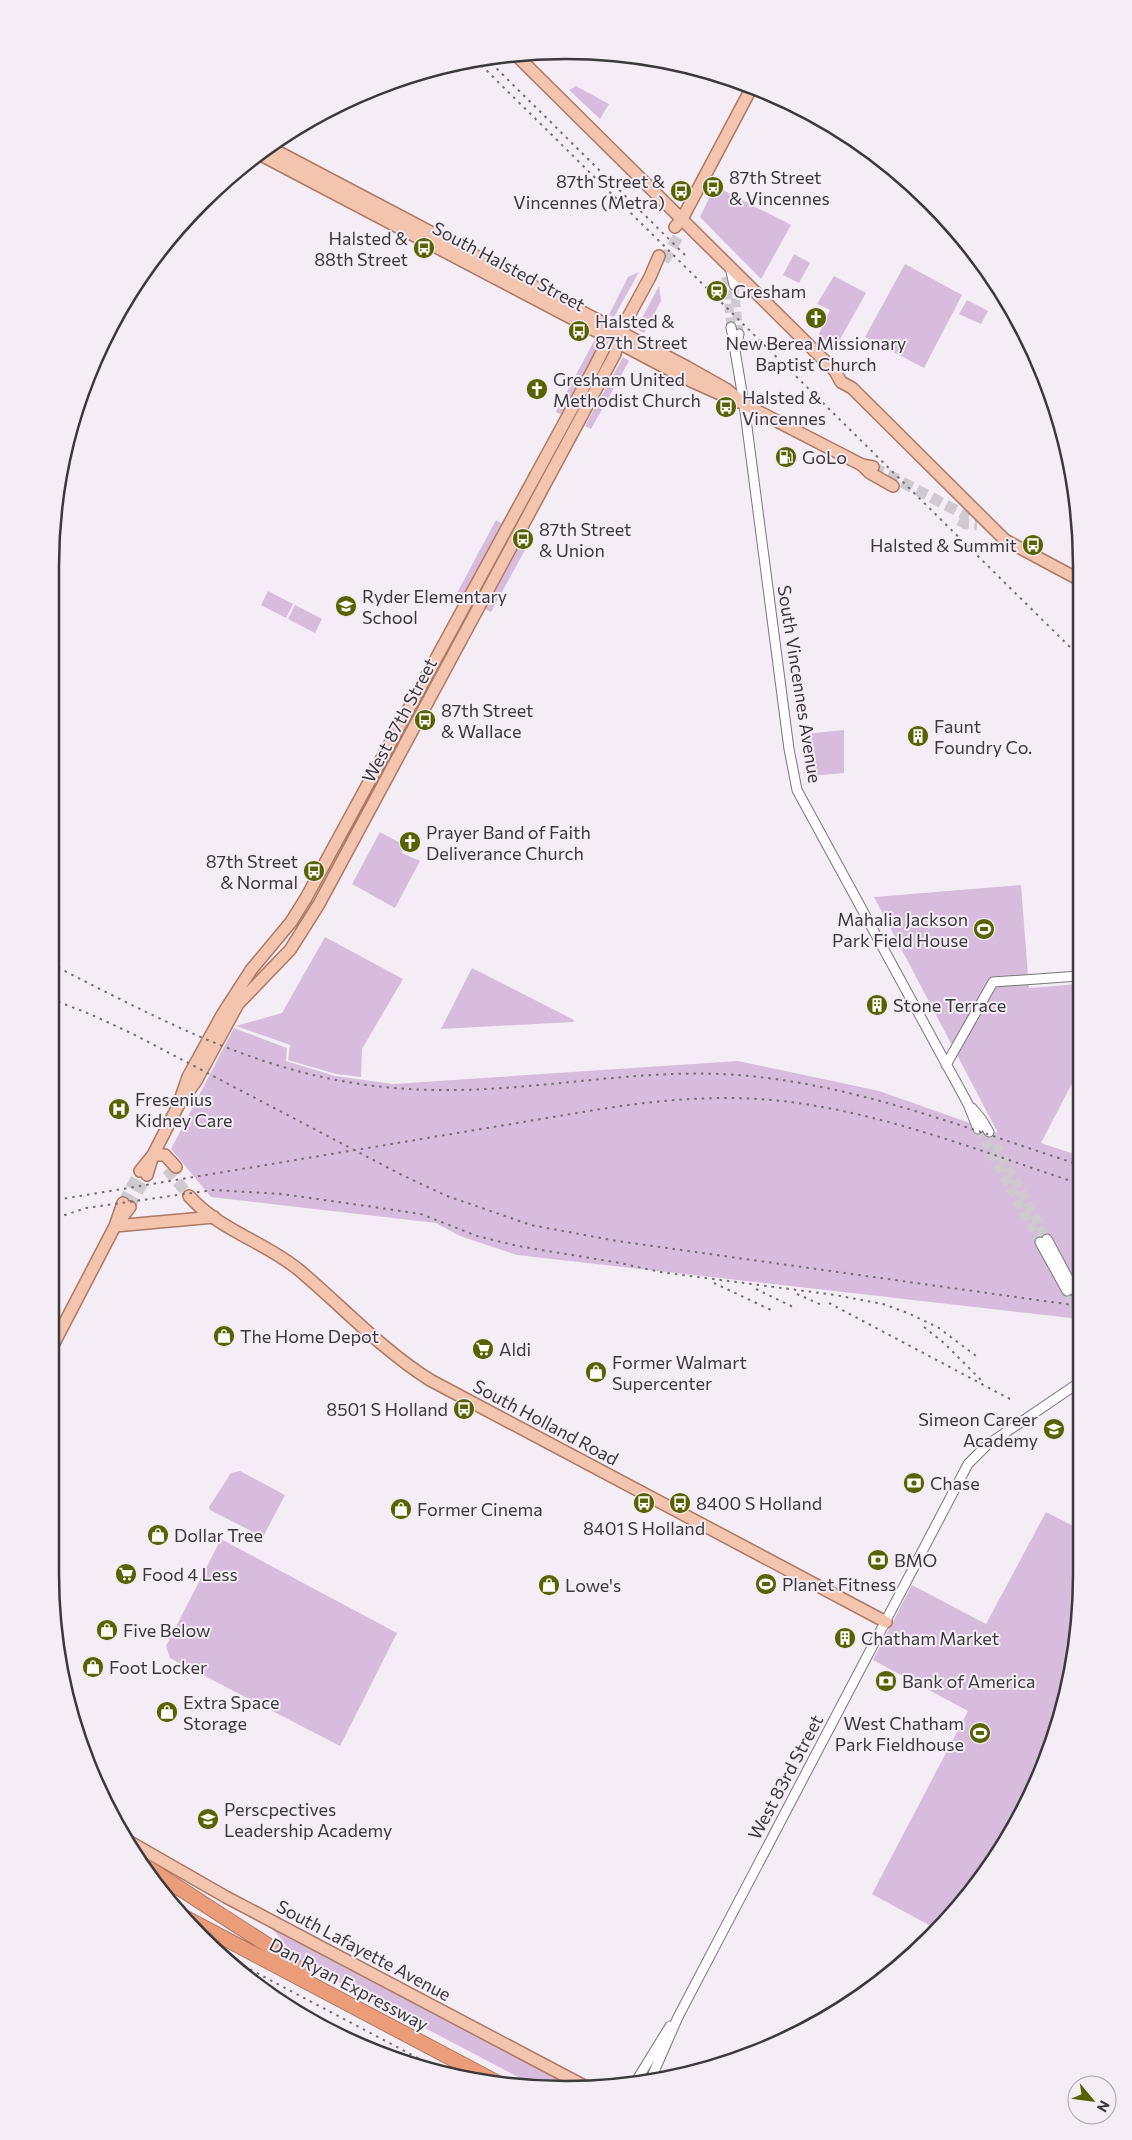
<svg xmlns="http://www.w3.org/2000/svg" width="1132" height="2140" font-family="Commissioner,sans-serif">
  <rect width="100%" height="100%" fill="#f4edf5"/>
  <!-- green -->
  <path fill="#d8bcdd" d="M576,86L609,104L600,119L569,90Z
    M715,186L791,225L761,279L700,217Z
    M794,254L810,263L799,283L783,275Z
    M905,264L962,295L924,368L865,337Z
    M639,272L614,317L609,315L628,277Z
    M834,276L866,293L834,350L819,334L830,310L817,304Z
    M659,286L661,301L644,333L636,329Z
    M967,300L988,311L981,324L959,314Z
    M594,341L601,345L562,415L556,412Z
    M623,357L629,361L591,429L585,426Z
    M496,520L504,525L463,597L457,593Z
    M524,536L531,539L491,612L485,609Z
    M268,591L293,604L286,618L261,605Z
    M295,605L322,619L315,633L288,619Z
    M844,730V773L810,776L804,734Z
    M380,832L404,845L402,853L420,861L395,908L352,884Z
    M1021,885L1029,988L1079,984V1070L1041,1143L1080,1156V1319L517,1255L460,1236L436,1223L211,1197L171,1149L234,1028L287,1048L286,1061L335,1076L393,1084L738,1061L879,1091L998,1133L874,897Z
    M325,937L403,979L362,1049L361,1077L336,1074L288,1060L290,1045L236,1026L282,1013Z
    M472,968L574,1020L573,1022L441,1029Z
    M240,1471L285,1495L263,1537L210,1510L209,1507L231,1473Z
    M1046,1512L1081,1530V1607L1064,1707L1029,1802L976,1888L938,1930L872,1894L968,1711L873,1660L912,1585L986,1624Z
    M221,1539L397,1633L340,1746L170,1658L166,1646Z
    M267,1925L579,2089H541L307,1966C290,1955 283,1937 267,1925Z"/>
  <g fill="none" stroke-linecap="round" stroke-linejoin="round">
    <!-- minor-tunnel -->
    <path stroke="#cfc9d0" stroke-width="9" stroke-dasharray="9 4.5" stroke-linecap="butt" d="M726,277L731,327
      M734,285L739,334
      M978,1129L1040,1242
      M989,1132L1047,1239
      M1067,1291L1078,1312"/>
    <!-- major-tunnel -->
    <path stroke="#cfc9d0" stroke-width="11" stroke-dasharray="11 5.5" stroke-linecap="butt" d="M664,261L680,233
      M873,467L969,517
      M959,520L966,524L977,525
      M167,1169L189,1196
      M123,1203L140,1171
      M130,1207L147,1175"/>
    <!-- minor casing -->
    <g stroke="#7b757c" stroke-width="11">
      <path id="minor" d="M730,267L734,285
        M731,327L744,404L789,749L797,790L968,1104L978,1129
        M736,348L739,334
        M946,1065L993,982L1079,976
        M972,1108L982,1120L989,1132
        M1047,1239L1076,1293
        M1040,1242L1067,1291
        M1078,1312L1080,1316
        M650,2081L678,2017L968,1464L987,1445L1080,1382
        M635,2083L670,2026"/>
    </g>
    <!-- major casing -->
    <g stroke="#ad7963" stroke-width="14">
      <path id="major" d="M515,54L835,371L841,382L852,388L1005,540L1078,579
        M269,147L687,367L726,389L744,404L862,465L873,467
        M259,154L691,381L738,402
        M675,227L682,219L752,87
        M862,465L870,473L893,486
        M178,1106L196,1081L238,1004L290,950L319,904L615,354L620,332L650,277L659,256
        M153,1155H165L176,1167
        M140,1171L153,1155
        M147,1175L153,1155L178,1106L188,1077L222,1015L251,970L291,922L306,898L594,368L604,348L619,333
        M189,1196C219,1230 265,1242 299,1270C343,1307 381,1349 430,1380L886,1622
        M116,1225L130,1207
        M115,1226L214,1217
        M50,1351L115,1226L123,1203
        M123,1838L226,1897L590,2089"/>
    </g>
    <!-- highway casing -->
    <g stroke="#ad7963" stroke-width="16">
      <path id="highway" d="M139,1862L289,1959L306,1979
        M184,1917L498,2083"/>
    </g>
    <!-- minor -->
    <use href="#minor" stroke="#fff" stroke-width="9"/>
    <!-- major -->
    <use href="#major" stroke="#f3c4ae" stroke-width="11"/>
    <!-- highway -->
    <use href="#highway" stroke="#eb9c78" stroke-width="14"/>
    <!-- rail -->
    <path stroke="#726f73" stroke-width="2" stroke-dasharray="2.5 5" stroke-linecap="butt" d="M486,58L686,256
      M476,60L1078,655
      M51,964C188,1034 296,1093 455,1090C549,1089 644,1068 738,1075C856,1084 968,1129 1080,1165
      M51,999L90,1014L133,1034L400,1174L447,1196L531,1225L617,1241L1080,1306
      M50,1201L601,1109C658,1100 714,1095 772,1100C878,1110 979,1151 1080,1184
      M50,1220L86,1208L213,1190L282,1194L367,1206L421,1214L477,1236L518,1246L620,1263L660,1272L835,1295L883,1304L908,1313L939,1328L976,1356
      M714,1283L771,1310
      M756,1289L793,1307
      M797,1294L822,1305
      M829,1303L1010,1399
      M924,1327L944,1343L981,1380
      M217,1952L450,2075"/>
  </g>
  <!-- icons -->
  <defs>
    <g id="bus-disc" transform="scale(1.125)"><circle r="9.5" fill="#596200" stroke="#f4edf5"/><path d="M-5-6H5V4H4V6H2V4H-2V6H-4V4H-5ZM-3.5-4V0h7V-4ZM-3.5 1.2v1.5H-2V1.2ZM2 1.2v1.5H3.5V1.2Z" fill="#fff"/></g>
    <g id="station-disc" transform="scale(1.125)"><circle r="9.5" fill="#596200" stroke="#f4edf5"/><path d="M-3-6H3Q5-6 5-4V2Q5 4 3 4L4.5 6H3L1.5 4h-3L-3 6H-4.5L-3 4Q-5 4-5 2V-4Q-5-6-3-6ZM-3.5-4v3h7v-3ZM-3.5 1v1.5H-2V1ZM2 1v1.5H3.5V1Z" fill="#fff"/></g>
    <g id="church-disc" transform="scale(1.125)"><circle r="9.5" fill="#596200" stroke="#f4edf5"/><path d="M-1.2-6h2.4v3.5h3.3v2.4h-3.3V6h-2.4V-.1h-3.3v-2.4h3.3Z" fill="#fff"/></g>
    <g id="fuel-disc" transform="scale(1.125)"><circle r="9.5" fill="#596200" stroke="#f4edf5"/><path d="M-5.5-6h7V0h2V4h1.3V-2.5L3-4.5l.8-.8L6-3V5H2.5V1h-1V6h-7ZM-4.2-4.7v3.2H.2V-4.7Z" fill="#fff"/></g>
    <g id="school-disc" transform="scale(1.125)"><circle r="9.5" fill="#596200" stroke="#f4edf5"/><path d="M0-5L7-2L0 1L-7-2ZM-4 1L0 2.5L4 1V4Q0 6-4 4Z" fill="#fff"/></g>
    <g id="building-disc" transform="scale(1.125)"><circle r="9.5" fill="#596200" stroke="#f4edf5"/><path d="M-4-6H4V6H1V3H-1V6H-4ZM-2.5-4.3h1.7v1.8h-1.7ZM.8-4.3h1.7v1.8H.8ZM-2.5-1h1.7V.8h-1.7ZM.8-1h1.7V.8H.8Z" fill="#fff"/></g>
    <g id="stadium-disc" transform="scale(1.125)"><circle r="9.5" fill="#596200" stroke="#f4edf5"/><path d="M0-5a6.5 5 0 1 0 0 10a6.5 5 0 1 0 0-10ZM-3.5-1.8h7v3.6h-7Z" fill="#fff"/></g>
    <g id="hospital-disc" transform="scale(1.125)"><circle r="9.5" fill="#596200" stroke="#f4edf5"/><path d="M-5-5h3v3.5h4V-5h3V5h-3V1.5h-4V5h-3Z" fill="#fff"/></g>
    <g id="shop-disc" transform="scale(1.125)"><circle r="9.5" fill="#596200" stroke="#f4edf5"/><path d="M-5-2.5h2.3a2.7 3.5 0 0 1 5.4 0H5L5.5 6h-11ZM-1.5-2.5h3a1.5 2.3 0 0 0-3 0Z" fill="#fff"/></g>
    <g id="supermarket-disc" transform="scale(1.125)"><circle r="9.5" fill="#596200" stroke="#f4edf5"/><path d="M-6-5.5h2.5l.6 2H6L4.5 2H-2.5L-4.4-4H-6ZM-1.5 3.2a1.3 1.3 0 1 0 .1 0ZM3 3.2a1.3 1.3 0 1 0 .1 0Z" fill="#fff"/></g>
    <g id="bank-disc" transform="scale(1.125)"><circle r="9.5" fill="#596200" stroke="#f4edf5"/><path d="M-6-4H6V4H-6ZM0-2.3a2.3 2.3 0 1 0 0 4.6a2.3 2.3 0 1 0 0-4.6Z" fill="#fff"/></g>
  </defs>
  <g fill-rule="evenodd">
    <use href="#bus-disc" x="713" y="187"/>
    <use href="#bus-disc" x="681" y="191"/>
    <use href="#bus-disc" x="424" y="248"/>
    <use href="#station-disc" x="717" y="291"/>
    <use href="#church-disc" x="816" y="318"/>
    <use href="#bus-disc" x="579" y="331"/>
    <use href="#church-disc" x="537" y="389"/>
    <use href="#bus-disc" x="726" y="407"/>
    <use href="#fuel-disc" x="786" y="457"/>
    <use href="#bus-disc" x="523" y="539"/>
    <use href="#bus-disc" x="1033" y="545"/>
    <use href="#school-disc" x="346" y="606"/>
    <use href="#bus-disc" x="425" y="720"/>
    <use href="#building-disc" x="918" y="736"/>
    <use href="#church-disc" x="410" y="842"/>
    <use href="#bus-disc" x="314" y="871"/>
    <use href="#stadium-disc" x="984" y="929"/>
    <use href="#building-disc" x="877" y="1005"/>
    <use href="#hospital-disc" x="119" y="1109"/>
    <use href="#shop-disc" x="224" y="1336"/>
    <use href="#supermarket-disc" x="483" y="1349"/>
    <use href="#shop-disc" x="596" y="1372"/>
    <use href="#bus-disc" x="464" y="1409"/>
    <use href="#school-disc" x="1054" y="1429"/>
    <use href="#bank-disc" x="914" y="1483"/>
    <use href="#bus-disc" x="644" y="1503"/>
    <use href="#bus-disc" x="680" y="1503"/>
    <use href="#shop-disc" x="401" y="1509"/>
    <use href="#shop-disc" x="158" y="1535"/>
    <use href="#bank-disc" x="878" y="1560"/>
    <use href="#supermarket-disc" x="126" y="1574"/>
    <use href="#stadium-disc" x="766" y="1584"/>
    <use href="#shop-disc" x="549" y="1585"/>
    <use href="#shop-disc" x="107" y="1630"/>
    <use href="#building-disc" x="845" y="1638"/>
    <use href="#shop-disc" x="93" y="1667"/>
    <use href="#bank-disc" x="886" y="1681"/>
    <use href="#shop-disc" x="167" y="1712"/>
    <use href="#stadium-disc" x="980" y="1733"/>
    <use href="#school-disc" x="208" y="1819"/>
  </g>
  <g text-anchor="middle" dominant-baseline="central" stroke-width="4" stroke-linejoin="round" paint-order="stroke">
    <!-- poi labels -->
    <g font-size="18" fill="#3b393c" stroke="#f4edf5" text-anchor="start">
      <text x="729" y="177">87th Street<tspan x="729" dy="21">&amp; Vincennes</tspan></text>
      <text x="665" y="181" text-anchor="end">87th Street &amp;<tspan x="665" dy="21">Vincennes (Metra)</tspan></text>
      <text x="408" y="238" text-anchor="end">Halsted &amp;<tspan x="408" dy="21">88th Street</tspan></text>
      <text x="733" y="291">Gresham</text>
      <text x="595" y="321">Halsted &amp;<tspan x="595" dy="21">87th Street</tspan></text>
      <text x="816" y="343" text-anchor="middle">New Berea Missionary<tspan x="816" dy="21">Baptist Church</tspan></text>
      <text x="553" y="379">Gresham United<tspan x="553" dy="21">Methodist Church</tspan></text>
      <text x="742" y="397">Halsted &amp;<tspan x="742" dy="21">Vincennes</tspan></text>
      <text x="802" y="457">GoLo</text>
      <text x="539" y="529">87th Street<tspan x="539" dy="21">&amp; Union</tspan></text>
      <text x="1017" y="545" text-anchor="end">Halsted &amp; Summit</text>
      <text x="362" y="596">Ryder Elementary<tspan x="362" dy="21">School</tspan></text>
      <text x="441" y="710">87th Street<tspan x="441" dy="21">&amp; Wallace</tspan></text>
      <text x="934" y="726">Faunt<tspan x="934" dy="21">Foundry Co.</tspan></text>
      <text x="426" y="832">Prayer Band of Faith<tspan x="426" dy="21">Deliverance Church</tspan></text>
      <text x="298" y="861" text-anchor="end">87th Street<tspan x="298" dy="21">&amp; Normal</tspan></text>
      <text x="968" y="919" text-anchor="end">Mahalia Jackson<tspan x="968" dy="21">Park Field House</tspan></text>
      <text x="893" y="1005">Stone Terrace</text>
      <text x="135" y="1099">Fresenius<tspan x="135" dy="21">Kidney Care</tspan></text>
      <text x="240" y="1336">The Home Depot</text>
      <text x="499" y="1349">Aldi</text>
      <text x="612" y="1362">Former Walmart<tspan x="612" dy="21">Supercenter</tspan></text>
      <text x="448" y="1409" text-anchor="end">8501 S Holland</text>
      <text x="1038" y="1419" text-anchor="end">Simeon Career<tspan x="1038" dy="21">Academy</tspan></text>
      <text x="930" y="1483">Chase</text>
      <text x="696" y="1503">8400 S Holland</text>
      <text x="417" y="1509">Former Cinema</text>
      <text x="644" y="1528" text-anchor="middle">8401 S Holland</text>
      <text x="174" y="1535">Dollar Tree</text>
      <text x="894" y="1560">BMO</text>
      <text x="142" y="1574">Food 4 Less</text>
      <text x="782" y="1584">Planet Fitness</text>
      <text x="565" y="1585">Lowe's</text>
      <text x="123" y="1630">Five Below</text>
      <text x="861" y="1638">Chatham Market</text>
      <text x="109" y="1667">Foot Locker</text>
      <text x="902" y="1681">Bank of America</text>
      <text x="183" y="1702">Extra Space<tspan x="183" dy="21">Storage</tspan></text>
      <text x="964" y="1723" text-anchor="end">West Chatham<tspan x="964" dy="21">Park Fieldhouse</tspan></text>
      <text x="224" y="1809">Perscpectives<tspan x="224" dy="21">Leadership Academy</tspan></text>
    </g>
    <!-- street labels -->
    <g font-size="18" fill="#3b393c" stroke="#f4edf5">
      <text transform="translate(509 266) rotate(28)">South Halsted Street</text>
      <text transform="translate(800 684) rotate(81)">South Vincennes Avenue</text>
      <text transform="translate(399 720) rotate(-62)">West 87th Street</text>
      <text transform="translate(546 1422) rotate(28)">South Holland Road</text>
      <text transform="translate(785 1777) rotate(-62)">West 83rd Street</text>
      <text transform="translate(364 1950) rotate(28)">South Lafayette Avenue</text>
      <text transform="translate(349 1984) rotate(28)">Dan Ryan Expressway</text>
    </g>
  </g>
  <!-- crop -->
  <path d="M0 0H1132V2140H0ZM566 59H566A507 507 0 0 1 1073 566V1574A507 507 0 0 1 566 2081H566A507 507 0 0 1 59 1574V566A507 507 0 0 1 566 59Z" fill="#f4edf5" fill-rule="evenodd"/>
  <path fill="none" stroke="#3b393c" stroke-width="2.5" d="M566 59H566A507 507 0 0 1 1073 566V1574A507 507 0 0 1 566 2081H566A507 507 0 0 1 59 1574V566A507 507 0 0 1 566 59Z"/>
  <!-- north arrow -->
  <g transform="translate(1092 2100) rotate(119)"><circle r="24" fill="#f4edf5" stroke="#aaa5ab"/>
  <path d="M0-4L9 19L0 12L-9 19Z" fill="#596200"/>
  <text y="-8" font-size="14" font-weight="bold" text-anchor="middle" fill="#3b393c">N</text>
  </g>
</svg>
